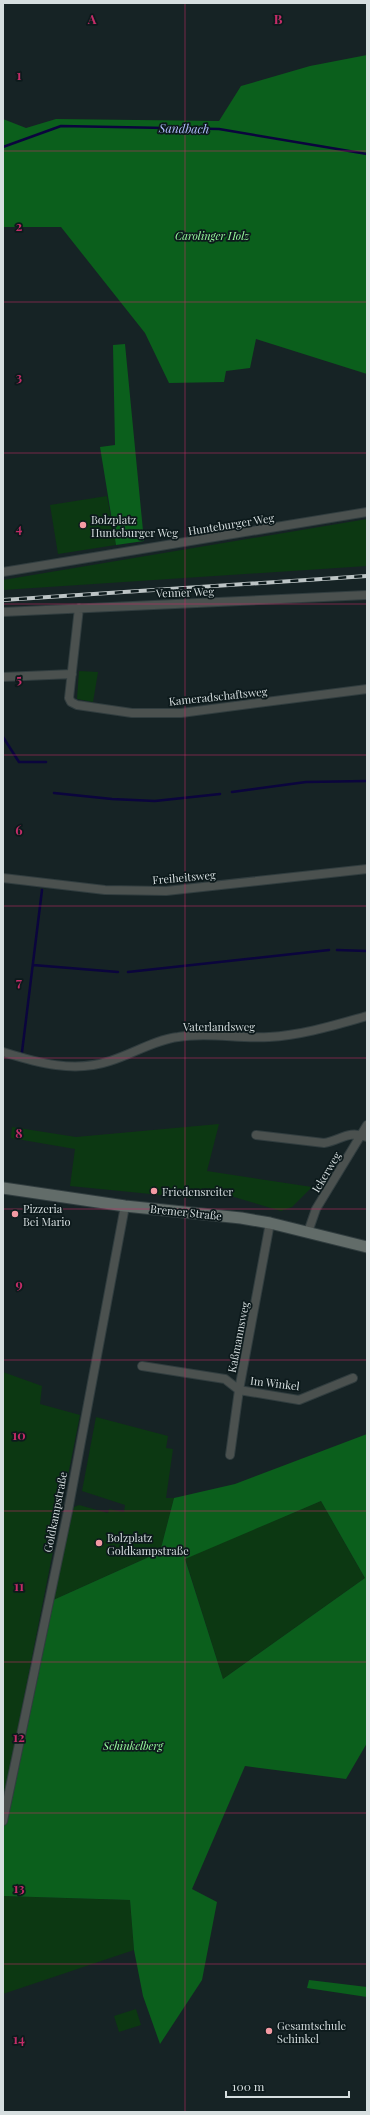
<svg xmlns="http://www.w3.org/2000/svg" width="370" height="2115" font-family="'Playfair Display',serif">
  <rect width="100%" height="100%" fill="#162325"/>
  <!-- green -->
  <path fill="#0c3812" d="M107,496L116,545L58,554L50,505Z
    M367,519V566L3,590V580Z
    M79,671L98,672L93,702L77,699Z
    M219,1124L207,1171L312,1187L292,1207L281,1211L234,1197L200,1196L191,1198L70,1186L75,1149L11,1138L12,1127L76,1137Z
    M3,1372L42,1386L40,1404L80,1415L3,1803Z
    M96,1417L168,1436L166,1448L173,1449L166,1498H174L160,1552L51,1601L74,1507L79,1505L108,1513L109,1509L124,1512L125,1505L82,1491Z
    M321,1501L365,1578L223,1679L185,1558Z
    M3,1896L130,1900L134,1950L3,1994Z
    M136,2009L141,2025L119,2032L114,2016Z"/>
  <!-- forest -->
  <path fill="#0b5f1c" fill-rule="evenodd" d="M367,55V374L256,339L250,368L226,371L224,382L169,383L145,333L61,227H3V119L26,128L56,119L219,121L241,86L310,66Z
    M125,344L144,541L116,545L100,447L115,445L113,345Z
    M367,1434V1743L346,1779L245,1766L192,1889L217,1902L202,1980L160,2044L143,1996L134,1950L130,1900L3,1896V1823L51,1601L160,1552L174,1498L235,1484ZM321,1501L365,1578L223,1679L185,1559Z
    M309,1980L367,1987V1997L307,1988Z"/>
  <g fill="none" stroke-linecap="round" stroke-linejoin="round">
    <!-- stream -->
    <path stroke="#0b053d" stroke-width="2.5" d="M3,147L61,126L219,129L367,154
      M3,737L19,762H46
      M232,792L306,782L367,781
      M54,793L112,799L155,801L220,794
      M337,950L367,951
      M33,965L118,972
      M128,972L329,950
      M22,1052L42,890"/>
    <!-- street casing -->
    <g stroke="#313d3f" stroke-width="10">
      <path id="street" d="M3,572L367,512
        M79,608L69,698L71,702L77,705L132,713H181L367,689
        M3,612L367,595
        M3,677L72,674
        M3,878L105,890L166,891L367,869
        M3,1052C38,1063 74,1073 110,1061C133,1054 154,1040 178,1037C208,1032 239,1039 269,1037C303,1035 335,1025 367,1016
        M256,1135L324,1143C342,1140 347,1130 367,1137
        M308,1232L316,1209L367,1125
        M142,1366L225,1379L239,1390L299,1400L353,1378
        M230,1455L239,1390L270,1223
        M3,1821L68,1511L125,1206"/>
    </g>
    <!-- secondary casing -->
    <g stroke="#313d3f" stroke-width="13">
      <path id="secondary" d="M3,1188L125,1206L241,1218L270,1223L367,1247"/>
    </g>
    <!-- street -->
    <use href="#street" stroke="#4b514f" stroke-width="8"/>
    <!-- secondary -->
    <use href="#secondary" stroke="#626c69" stroke-width="11"/>
    <!-- rail casing -->
    <g stroke="#bcc4c5" stroke-width="4">
      <path id="rail" d="M3,600L367,576"/>
    </g>
    <!-- rail -->
    <use href="#rail" stroke="#0d1a1c" stroke-width="2.5" stroke-dasharray="8" stroke-linecap="butt"/>
  </g>
  <!-- grid -->
  <path fill="none" stroke="#c42c68" stroke-width="1" stroke-opacity="0.55" d="M185,3V2112M3,151H367M3,302H367M3,453H367M3,604H367M3,755H367M3,906H367M3,1058H367M3,1209H367M3,1360H367M3,1511H367M3,1662H367M3,1813H367M3,1964H367"/>
  <!-- markers -->
  <g fill="#f49aa3" stroke="#0d1a1c" stroke-width="1.5">
    <circle cx="83" cy="525" r="4"/>
    <circle cx="154" cy="1191" r="4"/>
    <circle cx="15" cy="1214" r="4"/>
    <circle cx="99" cy="1543" r="4"/>
    <circle cx="269" cy="2031" r="4"/>
  </g>
  <g text-anchor="middle" dominant-baseline="central" stroke-width="3.5" stroke-linejoin="round" paint-order="stroke">
    <!-- park labels -->
    <g font-size="11" font-style="italic" fill="#99fb9f" stroke="#0d1a1c">
      <text x="212" y="235">Carolinger Holz</text>
      <text x="133" y="1745">Schinkelberg</text>
    </g>
    <!-- poi labels -->
    <g font-size="11" fill="#d6dedf" stroke="#0d1a1c" text-anchor="start">
      <text x="91" y="519">Bolzplatz<tspan x="91" dy="13">Hunteburger Weg</tspan></text>
      <text x="162" y="1191">Friedensreiter</text>
      <text x="23" y="1208">Pizzeria<tspan x="23" dy="13">Bei Mario</tspan></text>
      <text x="107" y="1537">Bolzplatz<tspan x="107" dy="13">Goldkampstraße</tspan></text>
      <text x="277" y="2025">Gesamtschule<tspan x="277" dy="13">Schinkel</tspan></text>
    </g>
    <!-- street labels -->
    <g font-size="11" fill="#d6dedf" stroke="#0d1a1c">
      <text transform="translate(231 524) rotate(-9)">Hunteburger Weg</text>
      <text transform="translate(185 592) rotate(-2)">Venner Weg</text>
      <text transform="translate(218 696) rotate(-6)">Kameradschaftsweg</text>
      <text transform="translate(184 877) rotate(-5)">Freiheitsweg</text>
      <text x="219" y="1026">Vaterlandsweg</text>
      <text transform="translate(326 1172) rotate(-59)">Ickerweg</text>
      <text transform="translate(186 1212) rotate(6)">Bremer Straße</text>
      <text transform="translate(238 1337) rotate(-79)">Kaßmannsweg</text>
      <text transform="translate(275 1383) rotate(7)">Im Winkel</text>
      <text transform="translate(55 1512) rotate(-79)">Goldkampstraße</text>
    </g>
    <!-- water labels -->
    <g font-size="12" font-style="italic" fill="#aebbfc" stroke="#0d1a1c">
      <text transform="translate(184 128) rotate(1)">Sandbach</text>
    </g>
  </g>
  <g font-size="13" text-anchor="middle" font-weight="bold" fill="#c42c68" stroke="#0d1a1c" stroke-width="3.5" stroke-linejoin="round" paint-order="stroke">
    <text x="92" y="24">A</text>
    <text x="278" y="24">B</text>
    <text x="19" y="80">1</text>
    <text x="19" y="231">2</text>
    <text x="19" y="382">3</text>
    <text x="19" y="533">4</text>
    <text x="19" y="684">5</text>
    <text x="19" y="835">6</text>
    <text x="19" y="987">7</text>
    <text x="19" y="1138">8</text>
    <text x="19" y="1289">9</text>
    <text x="19" y="1440">10</text>
    <text x="19" y="1591">11</text>
    <text x="19" y="1742">12</text>
    <text x="19" y="1893">13</text>
    <text x="19" y="2044">14</text>
  </g>
  <!-- border -->
  <rect width="370" height="2115" fill="none" stroke="#d6dedf" stroke-width="8"/>
  <!-- scale -->
  <path d="M226 2091v6h123v-6" fill="none" stroke="#d6dedf" stroke-width="2"/>
  <text x="232" y="2091" font-size="12" fill="#d6dedf" stroke="#0d1a1c" stroke-width="3" paint-order="stroke">100 m</text>
</svg>
